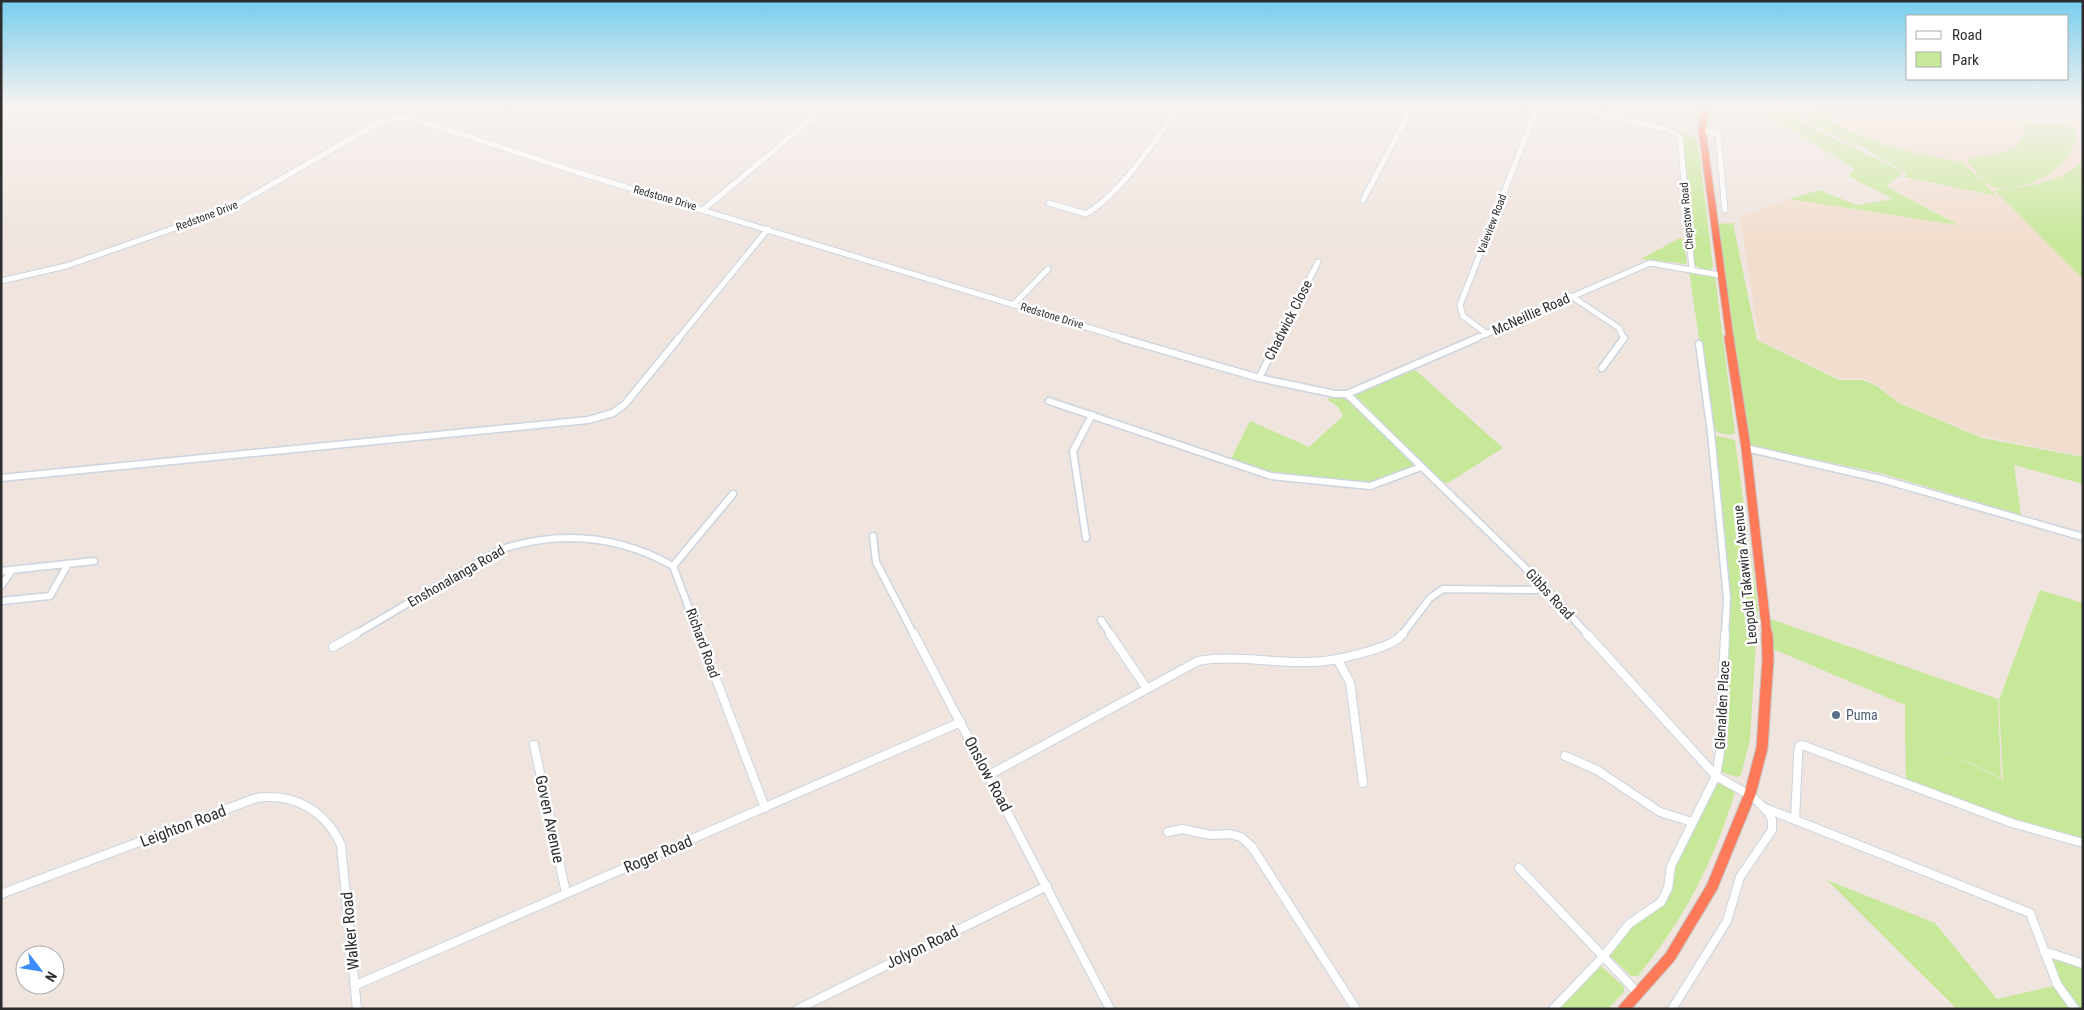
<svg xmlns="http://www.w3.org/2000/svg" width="2084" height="1010" font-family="'Roboto Condensed',sans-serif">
  <rect width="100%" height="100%" fill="#efe4de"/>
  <!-- education -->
  <path fill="#f1ddcd" d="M1799,105H2083V456L1981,436L1900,403L1878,385L1863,378H1839L1759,340L1740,217L1787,199L1959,225L1889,186L1908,179L1987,194L1887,159L1813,126L1804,117Z"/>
  <!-- green -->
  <path fill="#c6e898" d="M1752,105H1793L1796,114L1807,126L1892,166L1903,173L1886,186L1958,225L1789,199L1819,190L1857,205L1893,199L1848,176L1855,169Z
    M1801,105H1814L1840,126L1880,144L1928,156L1962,162L1997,196L1904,177L1906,176L1905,172L1862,147L1814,126L1805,117Z
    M2022,121L2074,127C2084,169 2014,197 1991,186C1982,182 1973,168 1967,161C1983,152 2014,158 2024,137Z
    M1675,131L1693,136L1698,143L1713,267L1711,270H1703L1693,264L1681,137Z
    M2083,161V279L1995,190C2027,188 2059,183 2083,161Z
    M1733,223L1757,340L1839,380H1863L1877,386L1899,403L1982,438L2083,457V484L2014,465L2021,515L1881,473L1756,447L1750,444L1717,224Z
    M1680,238L1684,240L1687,264L1641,259Z
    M1689,270L1710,274L1715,277L1735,433C1728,437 1718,433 1712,428Z
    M1414,369L1503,448L1448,483H1441L1354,394Z
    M1331,395L1349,400L1414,464L1412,467L1374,484H1363L1261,470L1230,461L1250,421L1309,447L1343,416L1338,407L1328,400Z
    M1717,436L1735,440L1758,608L1750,739L1741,775L1737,777L1721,772L1719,768L1729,599L1713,437Z
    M2040,590L2083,603V840L2011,820L1906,781L1905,732L2003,780L1999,700Z
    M1771,619L1998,699L2001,778L1905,732V705L1771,648Z
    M1716,783L1730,787L1735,792C1715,860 1683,921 1638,976H1631L1608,954L1632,925L1653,910Z
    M1827,880L1935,923L1997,999L2054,986L2072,1009H1957Z
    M2049,956L2083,968V1009H2079L2060,984Z
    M1600,965L1624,987V992L1608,1009H1559Z"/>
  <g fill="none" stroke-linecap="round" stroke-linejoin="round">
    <!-- minor-far2 casing -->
    <g stroke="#ccd4df" stroke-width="7">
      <path id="minor-far2" d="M1557,105L1669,130L1680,137L1692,269
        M701,108L706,105
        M1702,130L1718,134L1725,210
        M1363,200L1413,105
        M1049,203L1086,214C1124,191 1154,140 1181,105
        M704,209L820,112L821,107L817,105
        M1,281L66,266L229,209L378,123L393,118H411L583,174L1126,339
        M1571,296L1619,328L1624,339
        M1014,304L1048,269
        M1487,334L1463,316L1460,305L1538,105
        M678,339L768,229
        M1279,339L1318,262
        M1474,339L1650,263L1720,275"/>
    </g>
    <!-- minor-far1 casing -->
    <g stroke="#ccd4df" stroke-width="9">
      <path id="minor-far1" d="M1121,338L1259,378L1335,394H1347L1477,338
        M1699,344L1711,433L1727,598L1725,635
        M1602,368L1624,338
        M1259,378L1279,338
        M1347,394L1543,585L1588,635
        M1049,401L1271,476L1370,486L1421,467
        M1746,448L1881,479L2083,537
        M1,478L588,420L613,413L625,404L679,338
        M873,536L876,562L914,635
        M1086,538L1073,451L1092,415
        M1,571L94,561
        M1,586L12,570
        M1,601L50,596L68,564
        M1101,620L1111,635
        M354,635L499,550C559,530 618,535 673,566
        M699,635L673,566L733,494
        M1402,635L1430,598L1443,589L1536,590L1543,585"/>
    </g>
    <!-- minor casing -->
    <g stroke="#ccd4df" stroke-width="10">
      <path id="minor" d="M699,634L765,808
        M914,634L1110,1009
        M1110,634L1147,689
        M1587,634L1716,776L1753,797L1768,812L1772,820V830L1740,877L1727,921L1672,1009
        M333,647L356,634
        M1337,659L1350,682L1363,783
        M534,745L566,893
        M1565,756L1597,770L1660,812L1692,822
        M989,775L1198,661C1233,655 1266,662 1301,662C1326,663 1349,657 1373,650C1384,646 1395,643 1403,634
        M1765,808L2030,913L2057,984L2075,1009
        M1795,820L1798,756L1799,746L1802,745L2012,823L2083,843
        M1168,832L1182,829L1211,835L1230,834L1241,837L1252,847L1356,1009
        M1519,868L1638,993
        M1,894L256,798C294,793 325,810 341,845L357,1009
        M2044,951L2083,964
        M356,985L961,722
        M798,1009L1047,886
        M1553,1009L1603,957L1629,924L1661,902L1668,888L1671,866L1716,776L1720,752L1725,634"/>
    </g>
    <!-- highway-far2 casing -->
    <g stroke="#c4c4c4" stroke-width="9">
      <path id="highway-far2" d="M1706,105L1702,130L1730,339"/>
    </g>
    <!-- highway-far1 casing -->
    <g stroke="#c4c4c4" stroke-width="11">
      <path id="highway-far1" d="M1729,338L1746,448L1767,635"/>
    </g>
    <!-- highway casing -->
    <g stroke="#c4c4c4" stroke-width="13">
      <path id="highway" d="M1624,1009L1670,957L1712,887L1750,794L1762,748L1768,659L1767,634"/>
    </g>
    <!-- minor-far2 -->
    <use href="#minor-far2" stroke="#fff" stroke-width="5"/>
    <!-- minor-far1 -->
    <use href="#minor-far1" stroke="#fff" stroke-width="6"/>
    <!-- minor -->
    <use href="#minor" stroke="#fff" stroke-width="8"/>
    <!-- highway-far2 -->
    <use href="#highway-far2" stroke="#ff7a59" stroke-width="7"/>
    <!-- highway-far1 -->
    <use href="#highway-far1" stroke="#ff7a59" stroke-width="9"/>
    <!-- highway -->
    <use href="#highway" stroke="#ff7a59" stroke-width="11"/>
  </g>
  <!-- sky -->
  <linearGradient id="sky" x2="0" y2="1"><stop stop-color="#76cdee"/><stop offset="0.43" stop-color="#f8f3f0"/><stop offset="1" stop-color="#f8f3f0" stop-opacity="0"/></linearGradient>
  <rect width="2084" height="246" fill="url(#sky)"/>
  <!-- markers -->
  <circle fill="#5c6f8a" stroke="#fff" stroke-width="2" cx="1836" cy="715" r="5"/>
  <g text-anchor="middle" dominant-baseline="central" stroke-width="5" stroke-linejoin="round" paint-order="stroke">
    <!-- far-street labels -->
    <g font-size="11" fill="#2d2d2d" stroke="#fff">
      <text transform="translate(665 198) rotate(16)">Redstone Drive</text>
      <text transform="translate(207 216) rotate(-21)">Redstone Drive</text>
      <text transform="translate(1687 216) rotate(-95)">Chepstow Road</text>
      <text transform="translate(1492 224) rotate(-69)">Valeview Road</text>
      <text transform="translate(1052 316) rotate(17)">Redstone Drive</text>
    </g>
    <!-- street labels -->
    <g font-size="14" fill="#2d2d2d" stroke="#fff">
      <text transform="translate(1531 314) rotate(-24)">McNeillie Road</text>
      <text transform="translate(1288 320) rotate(-63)">Chadwick Close</text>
      <text transform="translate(1745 575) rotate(-96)">Leopold Takawira Avenue</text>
      <text transform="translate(456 576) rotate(-30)">Enshonalanga Road</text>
      <text transform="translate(1550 594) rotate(47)">Gibbs Road</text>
      <text transform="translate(703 643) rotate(70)">Richard Road</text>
      <text transform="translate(1722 705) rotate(-87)">Glenalden Place</text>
    </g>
    <!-- service labels -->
    <g font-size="14" fill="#4e5e75" stroke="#fff" text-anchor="start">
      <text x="1846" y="715">Puma</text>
    </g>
    <!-- near-street labels -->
    <g font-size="16" fill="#2d2d2d" stroke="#fff">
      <text transform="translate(988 774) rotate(62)">Onslow Road</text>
      <text transform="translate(550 819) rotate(78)">Goven Avenue</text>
      <text transform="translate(183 826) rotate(-21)">Leighton Road</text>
      <text transform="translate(658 854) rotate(-23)">Roger Road</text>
      <text transform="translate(350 931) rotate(-95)">Walker Road</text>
      <text transform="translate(922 947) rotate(-26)">Jolyon Road</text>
    </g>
  </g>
  <!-- border -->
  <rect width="2084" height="1010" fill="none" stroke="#2d2d2d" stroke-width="5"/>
  <!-- legend -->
  <rect x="1906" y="15" width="162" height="65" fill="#ffffff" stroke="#ababab"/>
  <rect x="1916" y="31" width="25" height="8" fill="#ffffff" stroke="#ababab"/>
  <text x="1952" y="40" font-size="15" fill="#2d2d2d">Road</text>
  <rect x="1916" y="52" width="25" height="15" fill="#c6e898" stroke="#ababab"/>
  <text x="1952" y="65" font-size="15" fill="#2d2d2d">Park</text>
  <!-- north arrow -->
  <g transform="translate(40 970) rotate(121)"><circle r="24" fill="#ffffff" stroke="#ababab"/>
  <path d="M0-4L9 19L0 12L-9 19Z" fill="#3b8dff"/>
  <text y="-8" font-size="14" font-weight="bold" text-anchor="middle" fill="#2d2d2d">N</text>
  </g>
</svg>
